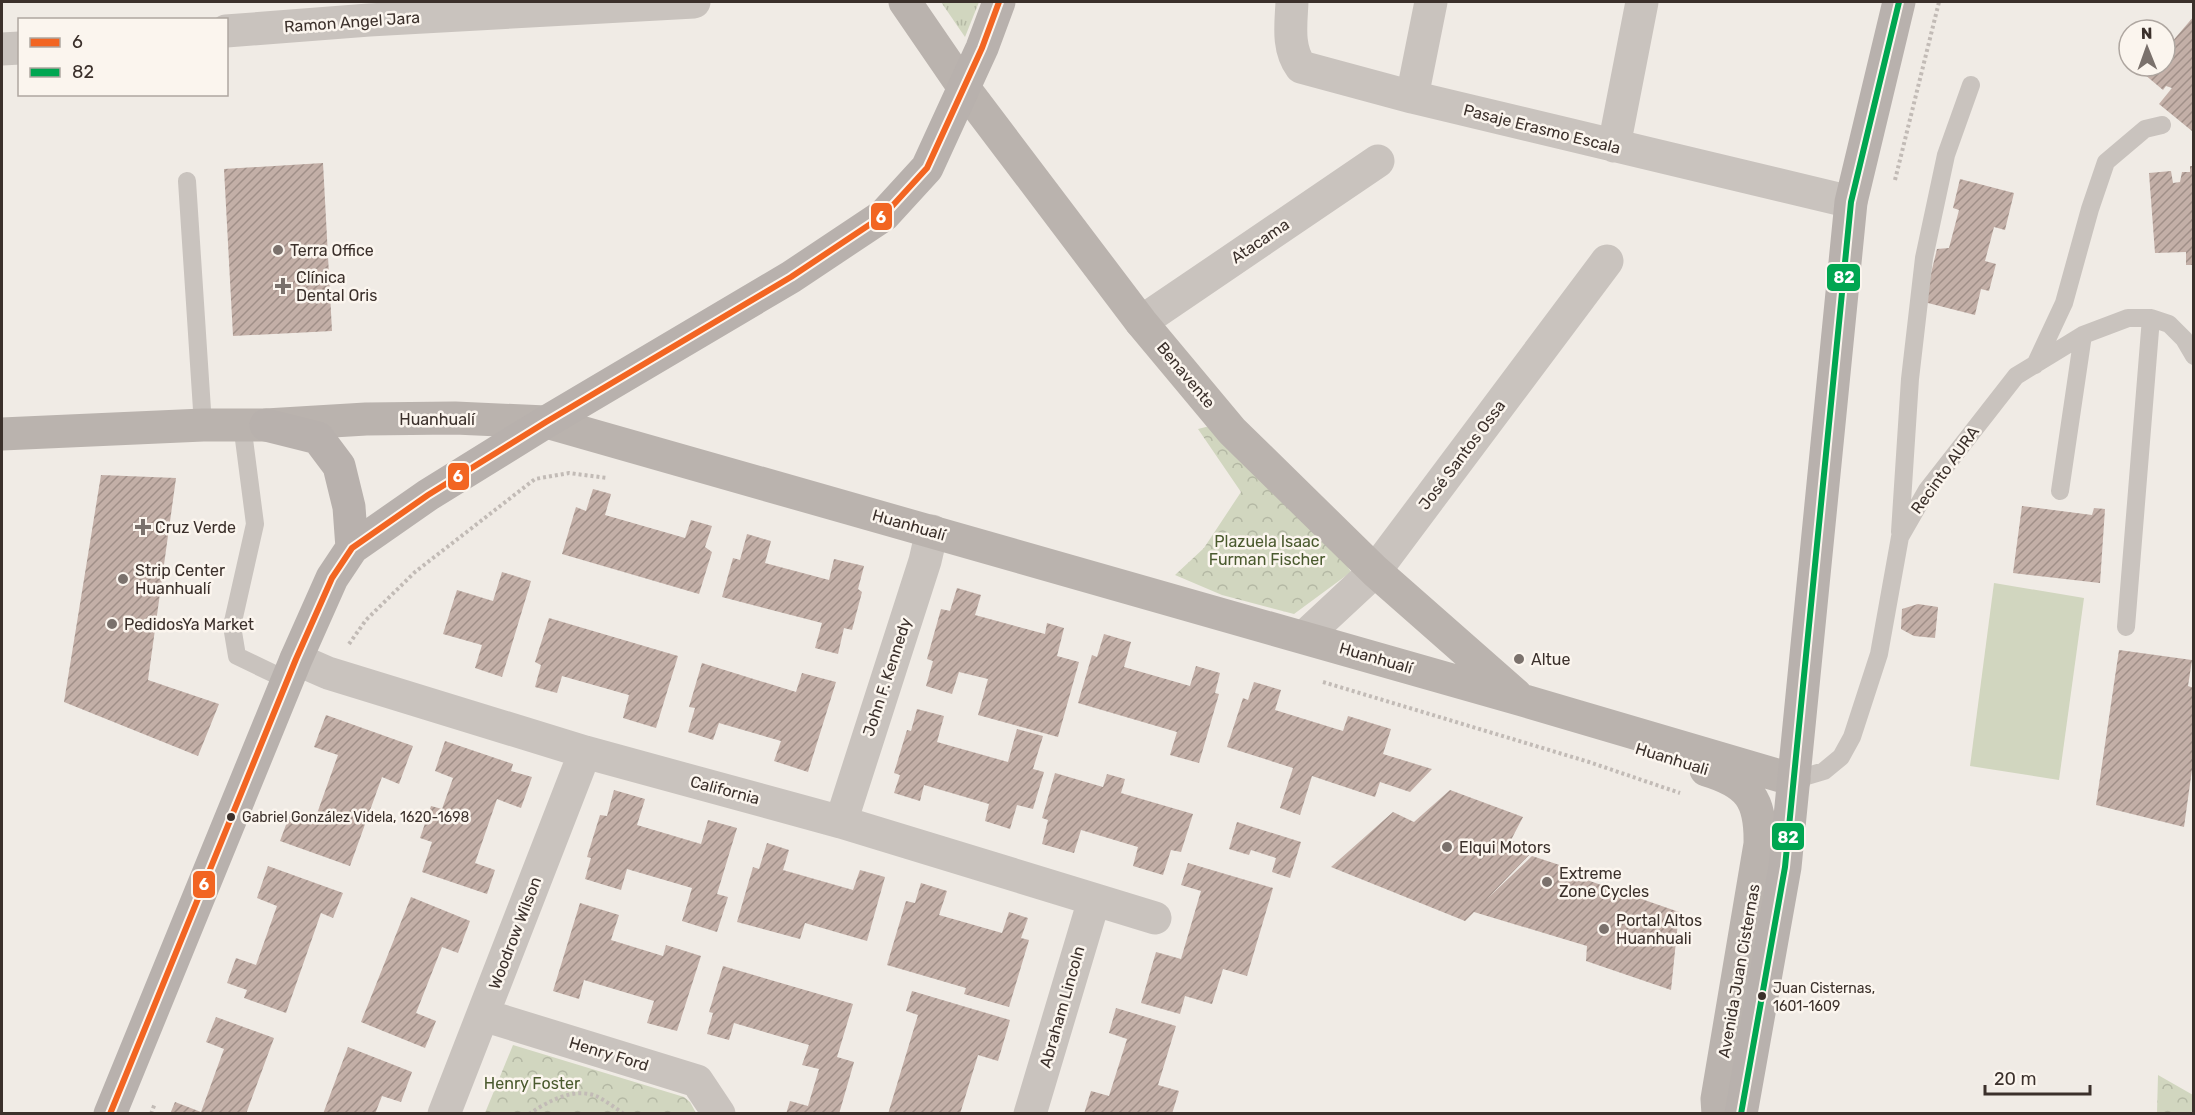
<svg xmlns="http://www.w3.org/2000/svg" width="2195" height="1115" font-family="Rubik,sans-serif">
  <defs>
    <pattern id="grass-tufts" width="24" height="20" patternUnits="userSpaceOnUse" patternTransform="scale(1.5)"><rect width="24" height="20" fill="#d1d6bf"/><path d="M3 7l-1-3M5 7V3M7 7l1-3M15 17l-1-3M17 17v-4M19 17l1-3" fill="none" stroke="#b4b8a4"/></pattern>
    <pattern id="park-crowns" width="20" height="18" patternUnits="userSpaceOnUse" patternTransform="scale(1.5)"><rect width="20" height="18" fill="#d1d6bf"/><path d="M2 6a3 3 0 1 1 6 0M12 15a3 3 0 1 1 6 0" fill="none" stroke="#b4b8a4"/></pattern>
    <pattern id="building-hatch" width="6" height="6" patternUnits="userSpaceOnUse" patternTransform="scale(1.5)"><rect width="6" height="6" fill="#c3afa7"/><path d="M-1 1l2-2M0 6l6-6M5 7l2-2" fill="none" stroke="#a08f88"/></pattern>
  </defs>
  <rect width="100%" height="100%" fill="#f0ebe5"/>
  <!-- grass -->
  <path fill="url(#grass-tufts)" d="M941,2H979L965,37Z"/>
  <!-- park -->
  <path fill="url(#park-crowns)" d="M1225,422L1326,534L1351,572L1294,614L1222,595L1175,575L1204,548L1241,492L1198,429Z
    M513,1045L684,1097L690,1102L696,1113H485Z
    M2158,1075L2193,1095V1113H2157Z"/>
  <!-- pitch -->
  <path fill="#d1d6bf" d="M1994,583L2084,598L2059,780L1970,766Z"/>
  <!-- building -->
  <path fill="url(#building-hatch)" d="M2194,16V130L2192,131L2159,104L2172,88L2166,86L2163,90L2144,74L2151,66H2165V50Z
    M323,163L332,331L233,336L224,169Z
    M2190,166H2194V265H2186V252L2155,253L2149,173L2171,171L2173,183L2180,182L2182,172H2190Z
    M1960,179L2014,193L2005,230L1994,227L1985,261L1996,264L1989,291L1981,289L1975,315L1924,302L1937,249L1949,248L1959,210L1953,208Z
    M101,475L176,478L148,680L219,704L198,756L64,702Z
    M593,489L611,494L605,515L685,538L691,520L712,526L705,547L712,552L699,594L562,554L576,507L586,511Z
    M2022,506L2092,515L2094,508L2105,509L2100,583L2013,573Z
    M747,534L771,541L765,563L829,580L834,559L864,566L858,589L862,592L852,630L844,628L838,654L815,648L822,623L722,597L733,558L740,560Z
    M502,572L531,581L502,677L475,668L482,645L443,634L457,590L493,601Z
    M957,588L981,595L975,615L1045,634L1047,623L1064,628L1057,656L1079,662L1058,737L978,715L988,679L959,672L952,694L926,686L933,661L927,659L941,609L950,611Z
    M1918,604L1938,607L1935,638L1914,636L1901,629L1902,609Z
    M549,618L678,656L656,728L623,718L629,695L562,676L557,693L535,687L541,665L535,662Z
    M1104,634L1131,642L1124,667L1190,686L1196,666L1220,673L1215,693L1219,694L1199,763L1170,755L1177,732L1078,703L1092,655L1097,657Z
    M2119,650L2192,660L2188,686L2194,688V755L2184,827L2096,805Z
    M702,663L796,692L802,673L836,682L808,772L774,761L781,741L719,723L713,740L688,732L695,708L689,707Z
    M1254,682L1281,690L1275,710L1343,731L1348,716L1391,729L1383,754L1432,769L1410,792L1380,782L1375,797L1312,776L1300,815L1280,808L1293,768L1227,747L1243,698L1248,700Z
    M917,709L944,716L937,742L1008,762L1017,729L1043,736L1033,769L1044,772L1033,809L1017,805L1010,829L985,821L989,804L924,785L920,801L894,793L900,775L894,773L907,730L911,731Z
    M326,715L413,746L399,784L382,777L350,866L280,841L290,814L314,822L338,755L314,747Z
    M445,741L513,764L511,771L532,777L521,808L497,799L475,863L495,870L487,894L422,872L432,842L420,838L431,806L442,809L453,778L435,771Z
    M1055,773L1103,787L1107,774L1125,779L1121,793L1193,814L1181,852L1171,850L1163,875L1133,866L1138,847L1081,830L1074,853L1042,844L1048,820L1042,818Z
    M614,790L645,799L637,825L701,844L708,820L737,828L717,894L728,897L717,932L682,921L692,888L627,869L621,890L585,879L591,858L587,857L600,815L607,816Z
    M1450,790L1523,817L1511,840L1533,851L1486,900L1532,856L1584,873V879L1679,912L1671,990L1586,961L1587,946L1474,912L1465,921L1331,867L1393,812L1414,822Z
    M1237,822L1301,842L1290,878L1272,872L1276,858L1251,850L1249,855L1229,849Z
    M767,843L789,850L783,870L853,890L860,870L885,877L867,941L805,923L800,939L737,922L753,867L759,869Z
    M1188,863L1273,888L1247,976L1223,969L1212,1004L1185,996L1180,1014L1141,1003L1156,952L1181,959L1201,891L1181,885Z
    M268,866L343,893L333,918L321,913L286,1013L244,998L247,990L227,983L236,958L256,965L277,906L257,898Z
    M921,883L947,891L939,915L1002,933L1009,912L1028,918L1021,938L1029,940L1009,1007L964,994L966,988L887,965L906,901L915,903Z
    M411,897L470,921L458,953L442,947L416,1013L436,1021L425,1048L361,1022Z
    M580,903L619,915L611,940L663,956L666,945L701,956L677,1031L647,1023L654,1001L584,980L579,999L553,991Z
    M723,966L853,1004L837,1057L854,1062L839,1114H786L790,1101L808,1106L819,1069L802,1065L809,1045L734,1023L729,1040L707,1034L713,1013L709,1012Z
    M912,991L1010,1020L998,1061L978,1055L960,1114H888L918,1015L906,1011Z
    M1116,1008L1176,1026L1158,1085L1179,1091L1172,1114H1084L1091,1091L1109,1096L1127,1039L1109,1033Z
    M216,1017L274,1038L246,1114H170L175,1102L201,1112L224,1049L206,1042Z
    M348,1047L412,1072L401,1102L382,1096L375,1114H323Z"/>
  <g fill="none" stroke-linecap="round" stroke-linejoin="round">
    <!-- path -->
    <path stroke="#c2bbb6" stroke-width="4" stroke-dasharray="3 3" stroke-linecap="butt" d="M1895,180L1939,2
      M349,644L366,620L415,572L535,479L569,473L607,478
      M1323,682L1589,762L1680,793
      M151,1114L155,1103
      M529,1114C547,1102 573,1087 596,1096C605,1100 615,1108 624,1114"/>
    <!-- service -->
    <path stroke="#c9c3be" stroke-width="18" d="M187,181L203,425
      M2035,365L2064,303L2090,209L2106,162L2145,129L2162,125
      M242,424L255,524L232,626L237,656L287,680
      M2060,491L2083,335
      M1900,532L1910,379L1924,258L1946,155L1971,85
      M2126,627L2151,318
      M1794,780L1824,771L1841,757L1852,737L1879,654L1900,537L1927,490L2016,376L2083,335L2128,318H2151L2169,324L2184,339L2194,356"/>
    <!-- minor -->
    <path stroke="#c9c3be" stroke-width="33" d="M1292,2C1291,24 1287,48 1301,67L1412,97L1851,202
      M226,31L369,20L694,2
      M2,49L20,48
      M1412,97L1431,2
      M1614,146L1642,2
      M1141,322L1378,161
      M1304,637L1375,571L1607,261
      M296,659L328,673L585,752L841,822L1155,918
      M841,822L925,561L932,531
      M483,1015L697,1081L719,1114
      M444,1114L585,752
      M1030,1114L1094,900"/>
    <!-- secondary -->
    <path stroke="#bab3ae" stroke-width="33" d="M905,2L964,88L1141,322L1232,431L1375,571L1516,695
      M2,434L203,425H266L366,419L455,418L546,422L1522,700L1794,780
      M1706,770C1749,783 1761,799 1760,844L1717,1099L1718,1114"/>
    <!-- primary -->
    <path stroke="#b8b1ad" stroke-width="33" d="M266,425L318,438L339,466L349,507L352,548
      M110,1114L296,659L332,578L352,548L428,495L546,422L791,277L884,215L927,168L982,48L999,2
      M1741,1114L1785,867L1851,202L1899,2"/>
    <!-- bus-1 casing -->
    <g stroke="#fbf5ee" stroke-width="10">
      <path id="bus-1" d="M110,1114L296,659L332,578L352,548L428,495L546,422L791,277L884,215L927,168L982,48L999,2"/>
    </g>
    <!-- bus-2 casing -->
    <g stroke="#fbf5ee" stroke-width="10">
      <path id="bus-2" d="M1741,1114L1785,867L1851,202L1899,2"/>
    </g>
    <!-- bus-1 -->
    <use href="#bus-1" stroke="#f26522" stroke-width="6"/>
    <!-- bus-2 -->
    <use href="#bus-2" stroke="#00a651" stroke-width="6"/>
  </g>
  <!-- markers -->
  <g fill="#7a716c" stroke="#fbf5ee" stroke-width="2">
    <circle cx="278" cy="250" r="6"/>
    <path d="M280 277h6v6h6v6h-6v6h-6v-6h-6v-6h6z"/>
    <path d="M140 518h6v6h6v6h-6v6h-6v-6h-6v-6h6z"/>
    <circle cx="123" cy="579" r="6"/>
    <circle cx="112" cy="624" r="6"/>
    <circle cx="1519" cy="659" r="6"/>
    <circle cx="1447" cy="847" r="6"/>
    <circle cx="1547" cy="882" r="6"/>
    <circle cx="1604" cy="929" r="6"/>
  </g>
  <g fill="#3b302b" stroke="#fbf5ee" stroke-width="2">
    <circle cx="231" cy="817" r="5"/>
    <circle cx="1762" cy="996" r="5"/>
  </g>
  <g text-anchor="middle" dominant-baseline="central" stroke-width="5" stroke-linejoin="round" paint-order="stroke">
    <!-- bus labels -->
    <g font-size="14" fill="#3b302b" stroke="#fbf5ee" text-anchor="start">
      <text x="242" y="817">Gabriel González Videla, 1620-1698</text>
      <text x="1773" y="988">Juan Cisternas,<tspan x="1773" dy="18">1601-1609</tspan></text>
    </g>
    <!-- street labels -->
    <g font-size="16" fill="#3b302b" stroke="#fbf5ee">
      <text transform="translate(352 22) rotate(-4)">Ramon Angel Jara</text>
      <text transform="translate(1542 129) rotate(14)">Pasaje Erasmo Escala</text>
      <text transform="translate(1260 241) rotate(-34)">Atacama</text>
      <text transform="translate(1186 375) rotate(50)">Benavente</text>
      <text x="437" y="419">Huanhualí</text>
      <text transform="translate(1462 455) rotate(-53)">José Santos Ossa</text>
      <text transform="translate(1945 470) rotate(-54)">Recinto AURA</text>
      <text transform="translate(909 525) rotate(16)">Huanhualí</text>
      <text transform="translate(1376 658) rotate(16)">Huanhualí</text>
      <text transform="translate(887 677) rotate(-72)">John F. Kennedy</text>
      <text transform="translate(1672 759) rotate(17)">Huanhuali</text>
      <text transform="translate(725 790) rotate(15)">California</text>
      <text transform="translate(515 933) rotate(-69)">Woodrow Wilson</text>
      <text transform="translate(1739 971) rotate(-80)">Avenida Juan Cisternas</text>
      <text transform="translate(1062 1007) rotate(-74)">Abraham Lincoln</text>
      <text transform="translate(609 1054) rotate(17)">Henry Ford</text>
    </g>
    <!-- poi labels -->
    <g font-size="16" fill="#3b302b" stroke="#fbf5ee" text-anchor="start">
      <text x="290" y="250">Terra Office</text>
      <text x="296" y="277">Clínica<tspan x="296" dy="18">Dental Oris</tspan></text>
      <text x="155" y="527">Cruz Verde</text>
      <text x="135" y="570">Strip Center<tspan x="135" dy="18">Huanhualí</tspan></text>
      <text x="124" y="624">PedidosYa Market</text>
      <text x="1531" y="659">Altue</text>
      <text x="1459" y="847">Elqui Motors</text>
      <text x="1559" y="873">Extreme<tspan x="1559" dy="18">Zone Cycles</tspan></text>
      <text x="1616" y="920">Portal Altos<tspan x="1616" dy="18">Huanhuali</tspan></text>
    </g>
    <!-- park labels -->
    <g font-size="16" fill="#4a5a2e" stroke="#fbf5ee">
      <text x="1267" y="541">Plazuela Isaac<tspan x="1267" dy="18">Furman Fischer</tspan></text>
      <text x="532" y="1083">Henry Foster</text>
    </g>
  </g>
  <g stroke="#fbf5ee" stroke-width="2">
    <rect x="870" y="202" width="23" height="29" rx="6" fill="#f26522"/>
    <rect x="1826" y="263" width="35" height="29" rx="6" fill="#00a651"/>
    <rect x="447" y="462" width="23" height="29" rx="6" fill="#f26522"/>
    <rect x="1771" y="822" width="34" height="29" rx="6" fill="#00a651"/>
    <rect x="192" y="870" width="24" height="29" rx="6" fill="#f26522"/>
  </g>
  <g font-size="16" text-anchor="middle" font-weight="bold" fill="#fff">
    <text x="881" y="223">6</text>
    <text x="1844" y="283">82</text>
    <text x="458" y="482">6</text>
    <text x="1788" y="843">82</text>
    <text x="204" y="890">6</text>
  </g>
  <!-- border -->
  <rect width="2195" height="1115" fill="none" stroke="#3b302b" stroke-width="6"/>
  <!-- legend -->
  <rect x="18" y="18" width="210" height="78" fill="#fbf5ee" stroke="#aea6a0" stroke-width="1.5"/>
  <rect x="30" y="38" width="30" height="9" fill="#f26522" stroke="#aea6a0" stroke-width="1.5"/>
  <text x="72" y="48" font-size="18" fill="#3b302b">6</text>
  <rect x="30" y="68" width="30" height="9" fill="#00a651" stroke="#aea6a0" stroke-width="1.5"/>
  <text x="72" y="78" font-size="18" fill="#3b302b">82</text>
  <!-- north arrow -->
  <g transform="translate(2147 48) rotate(359)"><circle r="28" fill="#fbf5ee" stroke="#aea6a0" stroke-width="1.5"/>
  <path d="M0-4.5L10 22L0 15L-10 22Z" fill="#7a716c"/>
  <text y="-9" font-size="16" font-weight="bold" text-anchor="middle" fill="#3b302b">N</text>
  </g>
  <!-- scale -->
  <path d="M1985 1085v9h105v-9" fill="none" stroke="#3b302b" stroke-width="3"/>
  <text x="1994" y="1085" font-size="18" fill="#3b302b" stroke="#fbf5ee" stroke-width="4.5" paint-order="stroke">20 m</text>
</svg>
